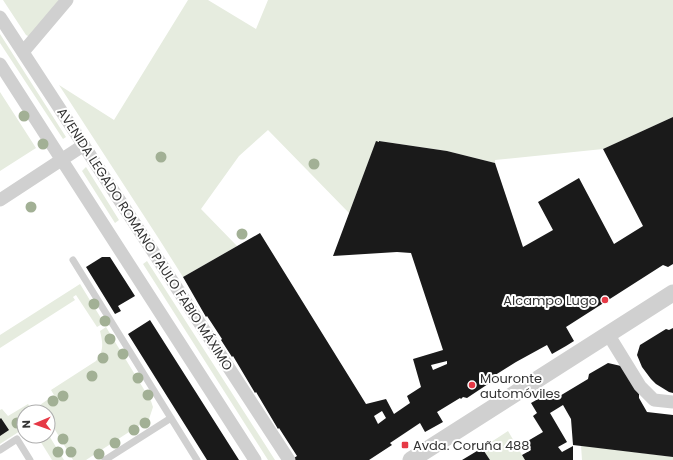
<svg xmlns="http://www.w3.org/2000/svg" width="673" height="460" font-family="Poppins,sans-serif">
  <rect width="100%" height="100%" fill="#fff"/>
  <!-- green -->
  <path fill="#e6ecdf" d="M3,0H59L30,37L26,35Z
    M188,0H208L256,29L268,0H673V117L603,149L495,160V163L447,151L379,141V142H376L349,213L268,130L239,156L201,209L237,246L183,277L159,239L59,85L114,120Z
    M0,34L66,137L63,139L0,43Z
    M0,92L36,148L0,171Z
    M86,167L119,220L115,223L82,171Z
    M147,261L275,460H268L143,264Z
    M80,284L104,323L97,327L76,295L73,297L75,300L0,348V335Z
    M106,327L151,401L153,407L149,419L86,460H73L48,418V412H44L40,405L54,395L51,390L96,361C104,351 103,343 100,331Z
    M28,404L34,412H24V436H29L25,439L20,431L0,444V410L2,409L8,416Z
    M508,431L525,460H490L482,448Z
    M48,434L64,460H52L37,436H48Z
    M581,445L673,457V460H582Z"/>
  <!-- building -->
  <path fill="#1a1a1a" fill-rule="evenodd" d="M673,117V264L668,267L663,265L566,327L574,341L566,346L552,354L547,345L516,362L492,377L493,378L488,384L467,398L463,397L461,399L460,398L437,412L443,422L425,432L420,423L390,443L392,445L369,460H295L294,458L297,456L279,428L278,429L256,392L255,393L233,356L232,357L221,340L222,339L207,316L206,317L183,277L260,233L366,404L386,399L394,414L410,403L407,396L421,387L413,359L443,350L411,253L397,252L333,256L376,141L379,142V141L447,151L495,163L523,247L553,230L538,202L579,178L614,244L643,226L603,149ZM447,361V364L433,370L431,365ZM382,411L386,418L378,424L374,416Z
    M102,257H110L135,296L118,306L121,311L115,314L86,267Z
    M150,320L239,460H207L128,334Z
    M673,328V393L669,392L656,384L651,379L642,367L637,355L640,345L666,329L669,330Z
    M608,363L621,366L639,394V398L647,412L673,415V457L573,445L571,419L563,405L550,413L567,442L558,447L562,452L573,446V460H525L522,455L531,450L526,442L543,432L533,416L537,413L531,403L554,390L558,397L588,379L589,374Z
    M1,418L9,430L0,436V419Z
    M482,448L490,460H462Z"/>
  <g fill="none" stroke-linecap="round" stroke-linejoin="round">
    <!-- service -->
    <path stroke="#d0d0d0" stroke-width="7" d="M73,260L197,460
      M0,450L17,439L30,460
      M105,460L171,418"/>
    <!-- minor -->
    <path stroke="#d0d0d0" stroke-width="13" d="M0,17L289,460
      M23,52L67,0
      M0,64L255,460
      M0,200L84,145
      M608,334L640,386L654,400L673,402"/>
    <!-- tertiary -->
    <path stroke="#d0d0d0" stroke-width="17" d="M411,460L673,293"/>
  </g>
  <!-- trees -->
  <g fill="#a2b095">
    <circle cx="24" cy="116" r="5.5"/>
    <circle cx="43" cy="144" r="5.5"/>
    <circle cx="161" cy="157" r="5.5"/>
    <circle cx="314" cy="164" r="5.5"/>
    <circle cx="31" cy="207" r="5.5"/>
    <circle cx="242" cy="234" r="5.5"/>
    <circle cx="94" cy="304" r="5.5"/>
    <circle cx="105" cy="321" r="5.5"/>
    <circle cx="110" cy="339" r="5.5"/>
    <circle cx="123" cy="354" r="5.5"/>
    <circle cx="103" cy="358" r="5.5"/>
    <circle cx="92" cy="376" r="5.5"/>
    <circle cx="138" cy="378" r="5.5"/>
    <circle cx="148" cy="395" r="5.5"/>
    <circle cx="63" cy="396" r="5.5"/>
    <circle cx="53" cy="401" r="5.5"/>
    <circle cx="17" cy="423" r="5.5"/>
    <circle cx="145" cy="423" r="5.5"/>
    <circle cx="134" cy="430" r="5.5"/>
    <circle cx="63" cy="439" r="5.5"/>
    <circle cx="115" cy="443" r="5.5"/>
    <circle cx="58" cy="452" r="5.5"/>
    <circle cx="71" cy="452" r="5.5"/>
    <circle cx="99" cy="454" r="5.5"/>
  </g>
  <!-- markers -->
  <g fill="#e63946" stroke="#fff" stroke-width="1.5">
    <circle cx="605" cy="300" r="4"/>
    <circle cx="472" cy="385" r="4"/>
    <rect x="401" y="441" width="8" height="8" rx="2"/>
  </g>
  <g text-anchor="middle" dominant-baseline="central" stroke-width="4" stroke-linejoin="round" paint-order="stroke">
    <!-- street labels -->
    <g font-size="13" fill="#333" stroke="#fff">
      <text transform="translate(145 239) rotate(57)">AVENIDA LEGADO ROMANO PAULO FABIO MÁXIMO</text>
    </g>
    <!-- poi labels -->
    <g font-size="13" fill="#333" stroke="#fff" text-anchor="start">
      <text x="597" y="300" text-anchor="end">Alcampo Lugo</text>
      <text x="480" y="378">Mouronte<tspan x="480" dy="15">automóviles</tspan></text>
      <text x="413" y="445">Avda. Coruña 488</text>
    </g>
  </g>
  <!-- north arrow -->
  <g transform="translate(36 424) rotate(268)"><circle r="19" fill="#ffffff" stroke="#adadad"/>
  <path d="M0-3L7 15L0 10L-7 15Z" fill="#e63946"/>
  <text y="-6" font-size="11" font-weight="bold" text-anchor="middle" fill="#333333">N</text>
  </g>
</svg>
